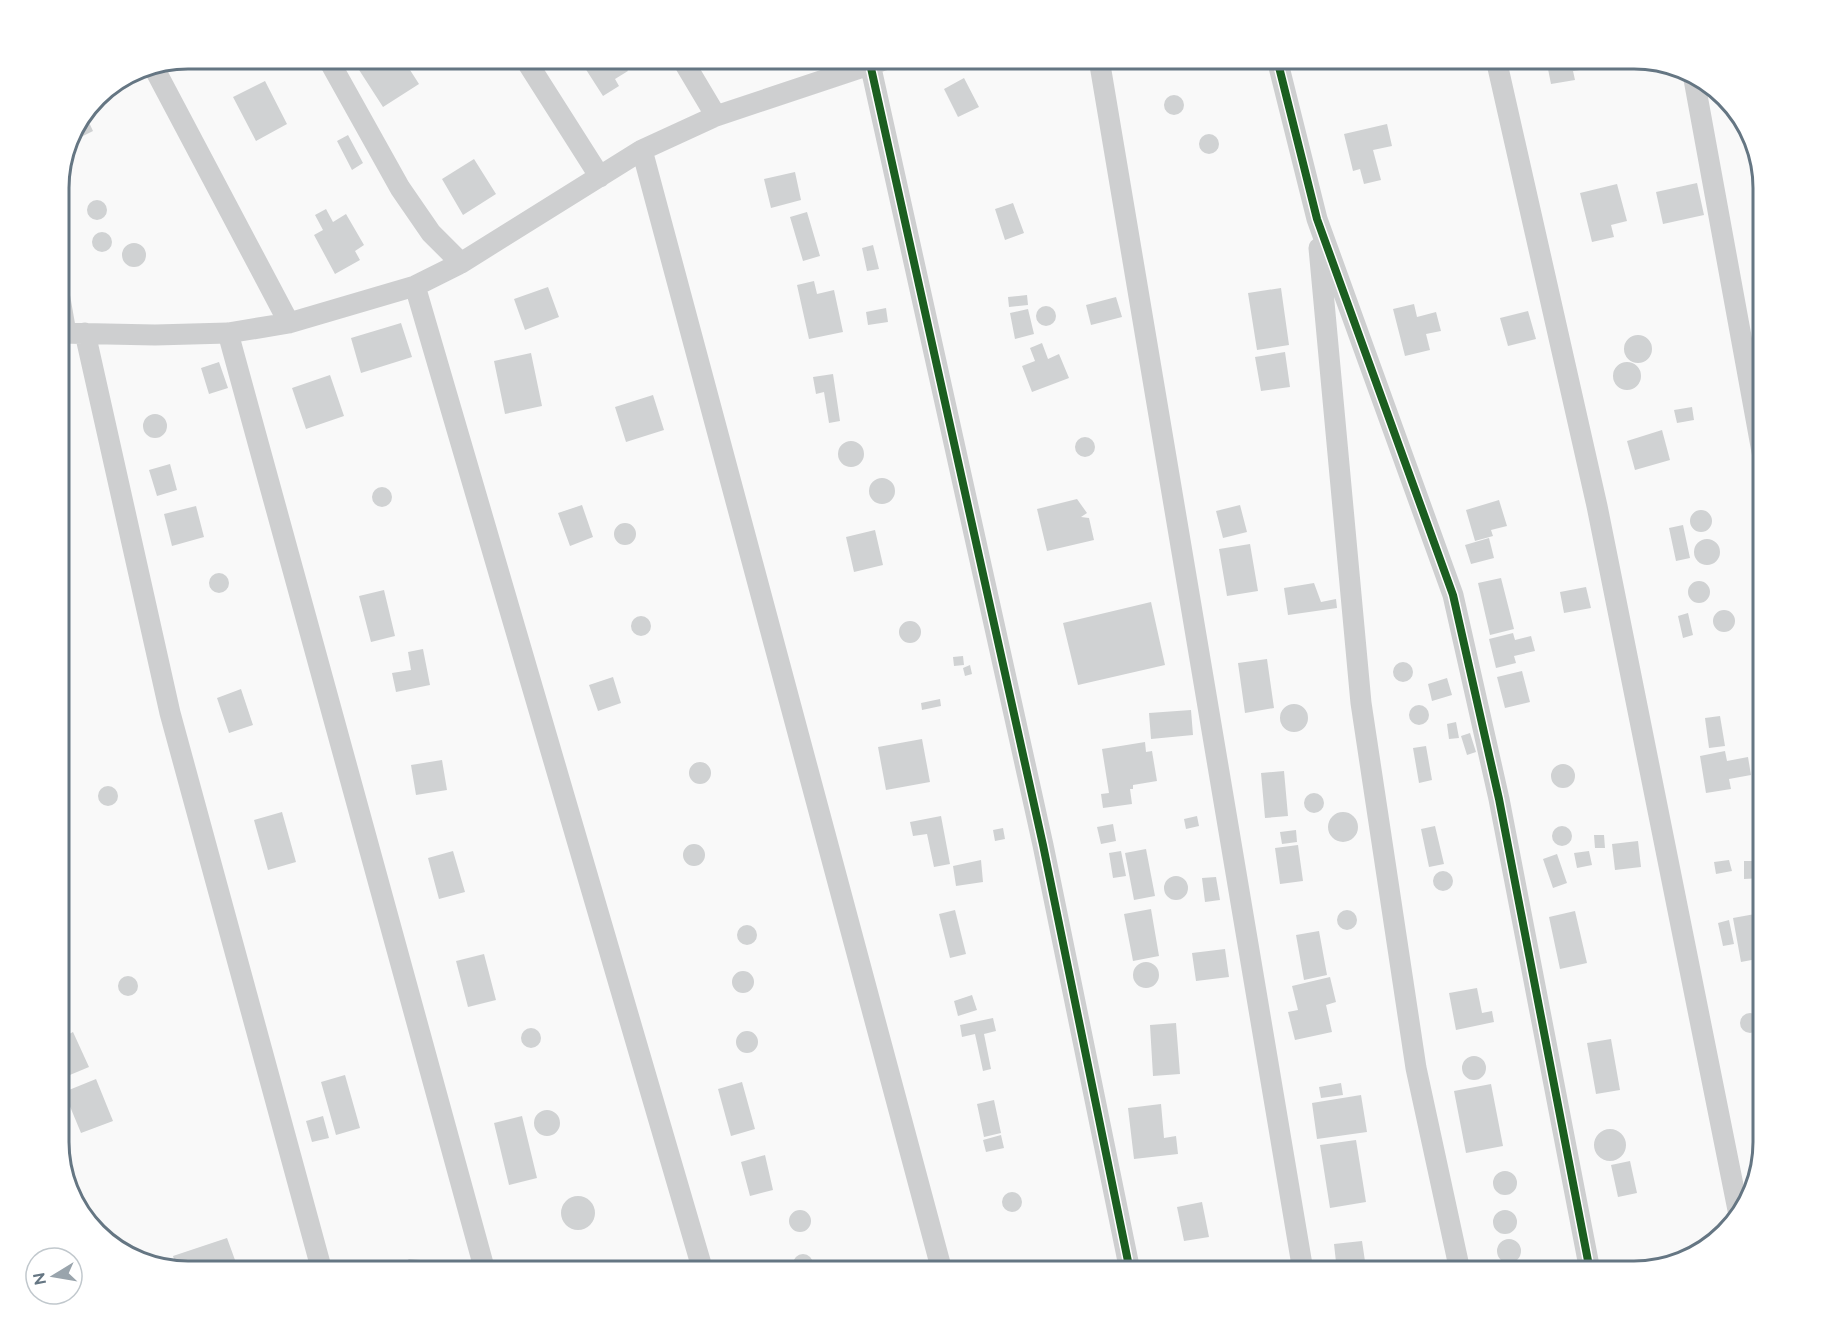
<svg xmlns="http://www.w3.org/2000/svg" width="1822" height="1330" font-family="Raleway,sans-serif">
  <rect width="100%" height="100%" fill="#f9f9f9"/>
  <!-- building -->
  <path fill="#d0d2d3" d="M352,59H403L419,84L383,107Z
    M600,59H605L607,62L620,59L628,71L615,79L619,86L603,96L585,68Z
    M1350,59H1371L1351,64Z
    M1546,59H1585L1587,69L1573,71L1575,80L1551,84Z
    M964,78L979,107L958,117L944,89Z
    M265,81L287,124L256,141L233,97Z
    M1164 105a10 10 0 1 1 20 0a10 10 0 1 1-20 0Z
    M85,114L93,131L71,142L72,131Z
    M1387,124L1392,146L1373,150L1381,180L1364,184L1360,169L1353,171L1344,134Z
    M1199 144a10 10 0 1 1 20 0a10 10 0 1 1-20 0Z
    M348,135L363,163L352,170L337,141Z
    M474,159L496,194L463,215L442,179Z
    M795,172L801,200L771,208L764,179Z
    M1697,183L1704,215L1663,224L1656,192Z
    M1617,184L1627,221L1611,225L1614,237L1592,242L1580,193Z
    M87 210a10 10 0 1 1 20 0a10 10 0 1 1-20 0Z
    M1013,203L1024,233L1005,240L995,209Z
    M326,209L333,222L346,214L364,245L355,251L360,260L335,274L314,235L323,230L315,215Z
    M807,212L820,256L803,261L790,217Z
    M92 242a10 10 0 1 1 20 0a10 10 0 1 1-20 0Z
    M122 255a12 12 0 1 1 24 0a12 12 0 1 1-24 0Z
    M873,245L879,269L867,271L862,248Z
    M814,281L817,294L834,290L843,332L809,339L797,285Z
    M548,287L559,317L525,330L514,299Z
    M1281,288L1289,345L1257,350L1248,293Z
    M1027,295L1028,305L1009,307L1008,297Z
    M1116,297L1122,317L1091,325L1086,305Z
    M1414,304L1417,317L1436,312L1441,331L1426,334L1430,350L1405,356L1393,309Z
    M1036 316a10 10 0 1 1 20 0a10 10 0 1 1-20 0Z
    M886,308L888,322L868,325L866,312Z
    M1028,309L1034,334L1015,339L1010,313Z
    M1528,311L1536,339L1508,346L1500,318Z
    M401,323L412,357L361,373L351,338Z
    M1624 349a14 14 0 1 1 28 0a14 14 0 1 1-28 0Z
    M1042,343L1048,359L1059,354L1069,378L1032,392L1022,366L1035,361L1030,348Z
    M1285,352L1290,387L1261,391L1255,357Z
    M531,353L542,406L505,414L494,361Z
    M1613 376a14 14 0 1 1 28 0a14 14 0 1 1-28 0Z
    M219,362L228,388L209,394L201,368Z
    M833,374L840,421L829,423L824,392L816,394L813,377Z
    M330,375L344,416L306,429L292,388Z
    M653,395L664,430L626,442L615,407Z
    M1692,407L1694,420L1677,423L1674,410Z
    M143 426a12 12 0 1 1 24 0a12 12 0 1 1-24 0Z
    M1662,430L1670,460L1635,470L1627,441Z
    M1075 447a10 10 0 1 1 20 0a10 10 0 1 1-20 0Z
    M838 454a13 13 0 1 1 26 0a13 13 0 1 1-26 0Z
    M170,464L177,490L157,496L149,470Z
    M869 491a13 13 0 1 1 26 0a13 13 0 1 1-26 0Z
    M372 497a10 10 0 1 1 20 0a10 10 0 1 1-20 0Z
    M1077,499L1087,513L1081,517L1089,518L1094,540L1047,551L1037,509Z
    M1499,500L1507,526L1491,530L1493,536L1475,541L1466,510Z
    M582,505L593,537L570,546L558,513Z
    M1240,505L1247,532L1223,538L1216,511Z
    M196,506L204,537L172,546L164,514Z
    M1690 521a11 11 0 1 1 22 0a11 11 0 1 1-22 0Z
    M614 534a11 11 0 1 1 22 0a11 11 0 1 1-22 0Z
    M1683,525L1690,558L1676,561L1669,528Z
    M875,530L883,565L854,572L846,537Z
    M1489,538L1494,558L1471,564L1465,545Z
    M1694 552a13 13 0 1 1 26 0a13 13 0 1 1-26 0Z
    M1250,544L1258,591L1227,596L1219,549Z
    M209 583a10 10 0 1 1 20 0a10 10 0 1 1-20 0Z
    M1501,578L1514,629L1490,635L1478,583Z
    M1688 592a11 11 0 1 1 22 0a11 11 0 1 1-22 0Z
    M1314,583L1321,602L1336,599L1337,608L1288,615L1284,588Z
    M1586,587L1591,608L1564,613L1560,592Z
    M384,590L395,636L371,642L359,596Z
    M1151,602L1165,665L1078,685L1063,623Z
    M1713 621a11 11 0 1 1 22 0a11 11 0 1 1-22 0Z
    M1688,613L1693,635L1683,638L1678,616Z
    M631 626a10 10 0 1 1 20 0a10 10 0 1 1-20 0Z
    M899 632a11 11 0 1 1 22 0a11 11 0 1 1-22 0Z
    M1513,633L1515,640L1531,636L1535,651L1514,656L1516,663L1496,668L1489,639Z
    M423,649L430,685L396,692L392,673L411,670L408,652Z
    M963,656L964,665L954,666L953,657Z
    M1267,659L1274,708L1245,713L1238,663Z
    M1393 672a10 10 0 1 1 20 0a10 10 0 1 1-20 0Z
    M970,665L972,674L965,676L963,668Z
    M1522,671L1530,702L1505,708L1497,677Z
    M613,677L621,703L598,711L589,685Z
    M1447,678L1452,695L1432,701L1428,684Z
    M241,689L253,725L229,733L217,698Z
    M940,699L941,706L922,710L921,703Z
    M1280 718a14 14 0 1 1 28 0a14 14 0 1 1-28 0Z
    M1409 715a10 10 0 1 1 20 0a10 10 0 1 1-20 0Z
    M1191,710L1193,735L1151,739L1149,713Z
    M1720,716L1725,746L1709,748L1705,718Z
    M1456,722L1459,738L1449,739L1447,724Z
    M1470,733L1476,752L1467,755L1461,736Z
    M922,739L930,782L886,790L878,747Z
    M1145,742L1146,752L1152,751L1157,781L1133,785V789H1130L1132,804L1103,808L1101,794L1109,793L1102,749Z
    M1426,746L1432,780L1419,783L1413,748Z
    M1725,751L1727,761L1748,757L1751,775L1729,779L1731,789L1706,793L1700,756Z
    M442,760L447,790L416,795L411,765Z
    M689 773a11 11 0 1 1 22 0a11 11 0 1 1-22 0Z
    M1551 776a12 12 0 1 1 24 0a12 12 0 1 1-24 0Z
    M1284,771L1288,816L1265,818L1261,773Z
    M98 796a10 10 0 1 1 20 0a10 10 0 1 1-20 0Z
    M1304 803a10 10 0 1 1 20 0a10 10 0 1 1-20 0Z
    M282,812L296,862L268,870L254,820Z
    M1328 827a15 15 0 1 1 30 0a15 15 0 1 1-30 0Z
    M941,816L950,864L934,867L927,834L913,836L910,822Z
    M1197,816L1199,826L1186,829L1184,819Z
    M1113,824L1116,841L1101,844L1097,827Z
    M1552 836a10 10 0 1 1 20 0a10 10 0 1 1-20 0Z
    M1435,826L1444,864L1429,867L1421,829Z
    M1003,828L1005,839L995,841L993,830Z
    M1296,830L1297,842L1282,844L1280,832Z
    M1594,835H1604L1605,848H1595Z
    M1638,841L1641,867L1615,870L1612,844Z
    M683 855a11 11 0 1 1 22 0a11 11 0 1 1-22 0Z
    M1298,845L1303,881L1280,884L1275,848Z
    M1146,849L1155,896L1134,900L1125,853Z
    M453,851L465,892L439,899L428,858Z
    M1121,851L1126,876L1113,878L1109,853Z
    M1589,851L1592,865L1577,868L1574,853Z
    M1557,854L1567,883L1553,888L1543,859Z
    M981,860L983,882L956,886L953,866Z
    M1729,860L1732,871L1716,874L1714,862Z
    M1744,861H1763V878L1744,879Z
    M1433 881a10 10 0 1 1 20 0a10 10 0 1 1-20 0Z
    M1164 888a12 12 0 1 1 24 0a12 12 0 1 1-24 0Z
    M1216,877L1220,900L1205,902L1202,878Z
    M1151,909L1159,956L1133,961L1124,914Z
    M1337 920a10 10 0 1 1 20 0a10 10 0 1 1-20 0Z
    M955,910L966,954L950,958L939,914Z
    M1575,911L1587,963L1560,969L1549,917Z
    M1755,914L1762,958L1741,962L1733,918Z
    M1729,920L1734,944L1723,946L1718,923Z
    M737 935a10 10 0 1 1 20 0a10 10 0 1 1-20 0Z
    M1319,931L1327,975L1304,980L1296,935Z
    M1225,949L1229,977L1196,981L1192,953Z
    M484,954L496,1000L468,1007L456,961Z
    M1133 975a13 13 0 1 1 26 0a13 13 0 1 1-26 0Z
    M732 982a11 11 0 1 1 22 0a11 11 0 1 1-22 0Z
    M118 986a10 10 0 1 1 20 0a10 10 0 1 1-20 0Z
    M1330,977L1336,1002L1326,1005L1332,1032L1295,1040L1288,1012L1298,1010L1292,986Z
    M1477,988L1482,1013L1492,1011L1494,1022L1456,1030L1449,993Z
    M972,995L977,1010L958,1016L954,1001Z
    M1740 1023a10 10 0 1 1 20 0a10 10 0 1 1-20 0Z
    M993,1018L996,1031L984,1034L991,1069L983,1071L975,1034L962,1037L960,1025Z
    M1176,1023L1180,1074L1153,1076L1150,1025Z
    M521 1038a10 10 0 1 1 20 0a10 10 0 1 1-20 0Z
    M736 1042a11 11 0 1 1 22 0a11 11 0 1 1-22 0Z
    M73,1032L89,1067L65,1077L59,1064V1039Z
    M1611,1039L1620,1090L1596,1094L1587,1043Z
    M1462 1068a12 12 0 1 1 24 0a12 12 0 1 1-24 0Z
    M345,1075L360,1128L336,1135L321,1082Z
    M1763,1077V1126H1762L1753,1079Z
    M96,1079L113,1121L81,1133L64,1092Z
    M742,1082L755,1129L731,1136L718,1089Z
    M1341,1083L1343,1095L1321,1098L1319,1087Z
    M1491,1084L1503,1146L1466,1153L1454,1091Z
    M1361,1095L1367,1132L1317,1139L1312,1103Z
    M994,1100L1001,1133L984,1137L977,1104Z
    M1161,1104L1164,1138L1176,1136L1178,1154L1134,1159L1128,1108Z
    M534 1123a13 13 0 1 1 26 0a13 13 0 1 1-26 0Z
    M323,1116L329,1138L312,1142L306,1121Z
    M522,1116L537,1178L509,1185L494,1123Z
    M1594 1145a16 16 0 1 1 32 0a16 16 0 1 1-32 0Z
    M1001,1135L1004,1148L986,1152L983,1140Z
    M1356,1140L1366,1202L1330,1208L1320,1145Z
    M765,1155L773,1190L750,1196L741,1162Z
    M1630,1161L1637,1193L1618,1197L1611,1165Z
    M1493 1183a12 12 0 1 1 24 0a12 12 0 1 1-24 0Z
    M1002 1202a10 10 0 1 1 20 0a10 10 0 1 1-20 0Z
    M561 1213a17 17 0 1 1 34 0a17 17 0 1 1-34 0Z
    M1202,1202L1209,1237L1184,1241L1177,1207Z
    M1493 1222a12 12 0 1 1 24 0a12 12 0 1 1-24 0Z
    M789 1221a11 11 0 1 1 22 0a11 11 0 1 1-22 0Z
    M227,1238L239,1271H188L177,1268L173,1256Z
    M1497 1251a12 12 0 1 1 24 0a12 12 0 1 1-24 0Z
    M1362,1241L1366,1268L1337,1271L1334,1244Z
    M793 1264a10 10 0 1 1 20 0a10 10 0 1 1-20 0Z
    M409,1259L421,1260L430,1271H396L399,1266Z"/>
  <g fill="none" stroke-linecap="round" stroke-linejoin="round">
    <!-- street -->
    <path stroke="#cecfd0" stroke-width="21" d="M328,59L400,188L431,233L461,263
      M525,59L600,177
      M682,59L716,116
      M869,59L1043,845L1130,1271
      M1099,59L1303,1271
      M1277,59L1317,219L1453,595L1499,799L1590,1271
      M1496,59L1597,506L1739,1215
      M153,66L289,323
      M1694,79L1763,457
      M642,150L942,1271
      M1319,248L1361,703L1416,1068L1460,1271
      M415,286L703,1271
      M59,293L66,333
      M59,333L155,335L228,333L289,323L415,286L461,263L642,150L716,116L887,59
      M85,333L170,713L322,1271
      M228,333L485,1271"/>
    <!-- cycleway casing -->
    <g stroke="#fff" stroke-width="11">
      <path id="cycleway" d="M869,59L1043,845L1130,1271
        M1277,59L1317,219L1453,595L1499,799L1590,1271"/>
    </g>
    <!-- cycleway -->
    <use href="#cycleway" stroke="#1b5e20" stroke-width="8"/>
  </g>
  <!-- crop -->
  <path d="M0 0H1822V1330H0ZM188 69H1634A119 119 0 0 1 1753 188V1142A119 119 0 0 1 1634 1261H188A119 119 0 0 1 69 1142V188A119 119 0 0 1 188 69Z" fill="#fff" fill-rule="evenodd"/>
  <path fill="none" stroke="#657683" stroke-width="3" d="M188 69H1634A119 119 0 0 1 1753 188V1142A119 119 0 0 1 1634 1261H188A119 119 0 0 1 69 1142V188A119 119 0 0 1 188 69Z"/>
  <!-- north arrow -->
  <g transform="translate(54 1276) rotate(259)"><circle r="28" fill="#ffffff" stroke="#c1c8cd" stroke-width="1.5"/>
  <path d="M0-4.5L10 22L0 15L-10 22Z" fill="#99a4ac"/>
  <text y="-9" font-size="16" font-weight="bold" text-anchor="middle" fill="#657683">N</text>
  </g>
</svg>
